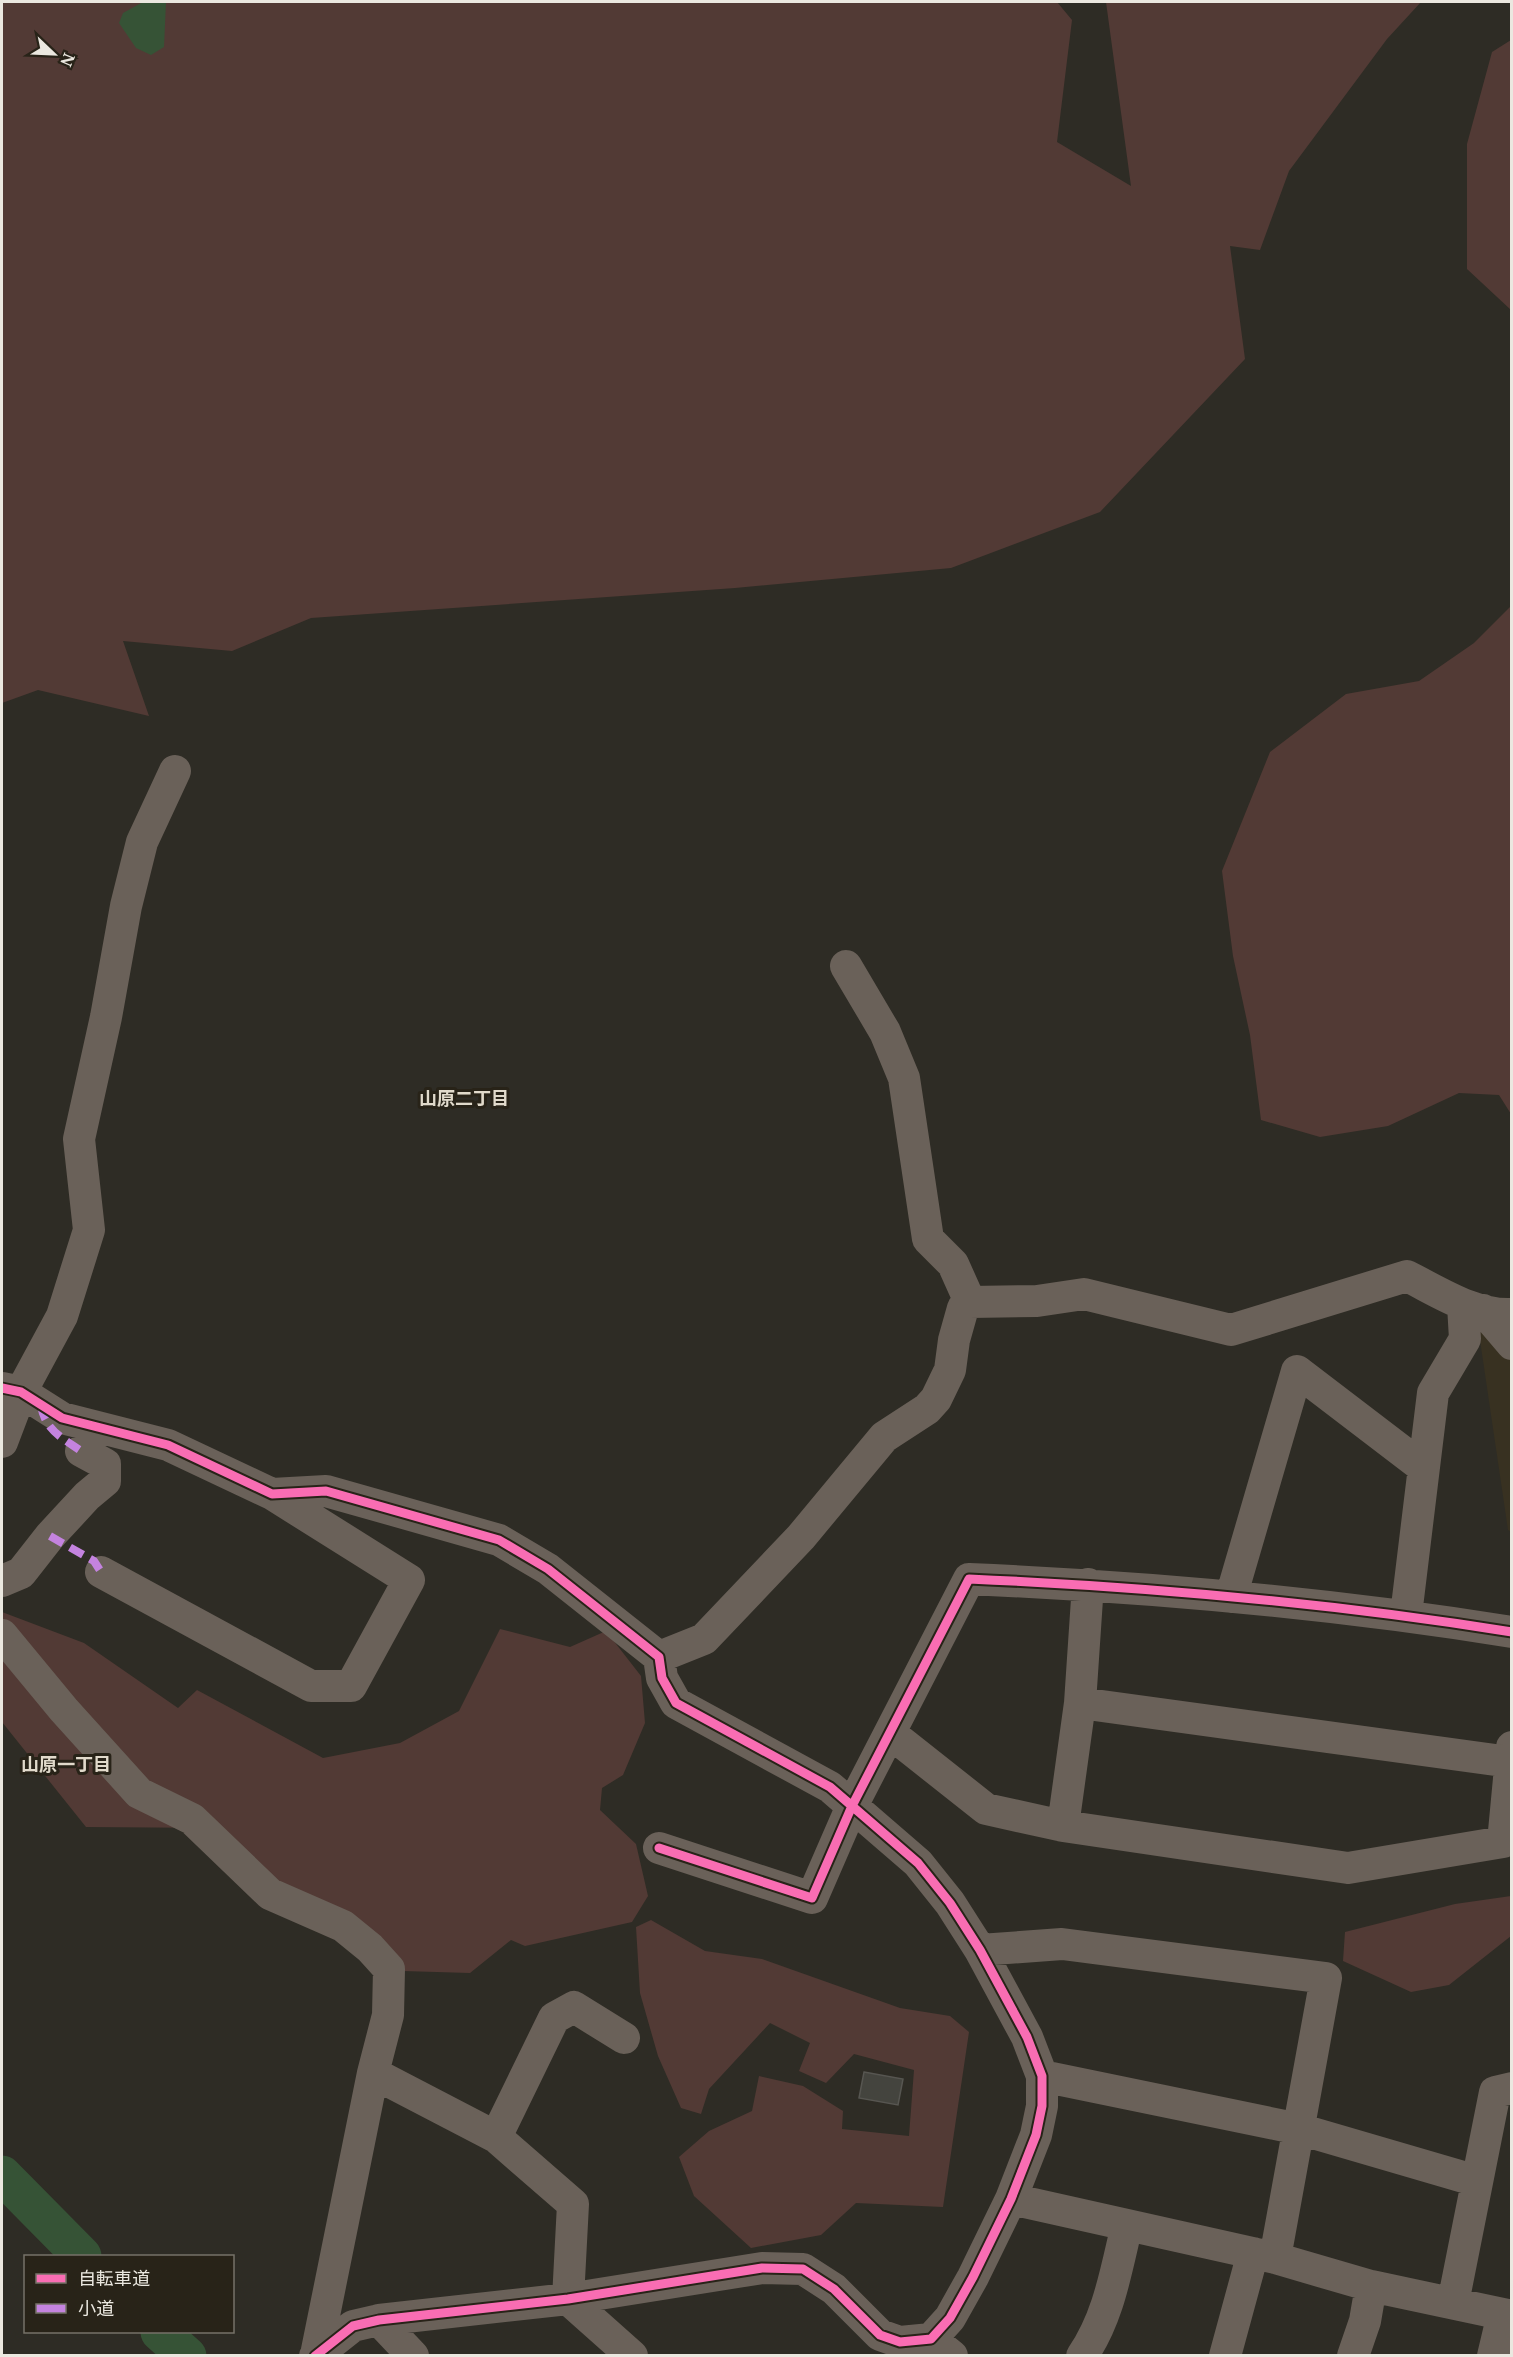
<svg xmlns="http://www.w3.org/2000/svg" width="1513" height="2357" font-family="'Noto Serif','Noto Sans JP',serif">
  <rect width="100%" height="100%" fill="#2e2c25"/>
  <!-- built -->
  <path fill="#383121" d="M1477,1320L1511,1322V1532L1508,1530Z"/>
  <!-- green -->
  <path fill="#523a35" d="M2,2H1057L1072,20L1057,142L1131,186L1106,2H1421L1387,39L1289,171L1260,250L1230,246L1245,359L1100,512L951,568L735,588L311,618L232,651L123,641L149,716L38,690L2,703Z
    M1511,40V310L1467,269V144L1492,52Z
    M1511,606V1114L1499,1095L1459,1093L1388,1126L1320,1137L1261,1120L1250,1035L1233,956L1222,871L1270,752L1346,694L1419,681L1474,643Z
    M2,1612L84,1643L178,1708L197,1690L323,1758L400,1743L459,1711L500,1629L570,1647L606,1631L641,1676L645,1723L623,1775L602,1788L600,1810L636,1844L648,1896L632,1922L525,1946L511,1940L470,1973L403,1971L283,1891L218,1828L86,1827L2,1722Z
    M1511,1896V1936L1449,1985L1411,1992L1343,1961L1345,1932L1455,1904Z
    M651,1920L705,1951L762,1959L900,2008L950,2016L969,2032L943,2207L856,2203L821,2235L751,2248L694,2196L679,2157L709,2131L752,2111L759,2076L803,2086L843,2111L842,2129L909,2136L914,2070L854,2054L826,2083L799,2071L810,2043L770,2023L709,2089L701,2114L681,2108L658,2056L640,1993L636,1927Z"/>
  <!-- water -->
  <path fill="#365336" d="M143,2H166L164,47L151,55L136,48L119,23L123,13Z"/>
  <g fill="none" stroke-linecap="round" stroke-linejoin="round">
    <!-- river -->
    <path stroke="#365336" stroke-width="39" d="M2,2175L82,2256
      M160,2332L187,2356"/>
  </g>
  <!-- building -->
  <path fill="#44443e" stroke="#575651" stroke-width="1.5" d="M864,2072L903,2079L898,2105L859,2098Z"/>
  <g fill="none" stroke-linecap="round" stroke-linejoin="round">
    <!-- minor -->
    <path stroke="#6a6159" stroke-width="32" d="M846,966L885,1032L904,1078L928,1239L953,1264L970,1302
      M1483,1310L1512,1344
      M2,1388L21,1392L62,1418L168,1445L272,1494L326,1491L499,1540L548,1569L659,1657L662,1678L676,1703L830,1787L918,1863L950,1903L980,1950L1027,2037L1042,2076V2106L1036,2135L1011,2199L973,2277L950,2318L931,2339L900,2342L880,2335L834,2289L803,2269L762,2268L568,2299L379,2320L353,2326L315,2356
      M2,1442L21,1392L62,1316L89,1230L79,1139L106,1017L126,906L142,842L175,771
      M101,1572L311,1686H351L409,1580L272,1494
      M2,1581L21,1573L50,1536L87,1496L105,1481V1464L81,1451
      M1231,1597L1297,1371L1424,1468
      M1406,1615L1433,1393L1465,1339L1463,1305
      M2,1635L64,1710L139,1793L192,1819L270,1894L343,1926L370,1948L389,1969L388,2015L373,2073L316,2355
      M659,1657L704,1639L801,1537L884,1437L927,1409L936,1399L950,1370L954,1340L963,1308L970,1302L1037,1301L1084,1294L1231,1330L1407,1276C1439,1292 1475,1316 1512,1314
      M1080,1703L1510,1762
      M890,1733L986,1809L1063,1826L1348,1868L1503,1842L1512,1747
      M1063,1826L1080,1703L1088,1584
      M659,1848L812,1898L852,1806L969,1579C1150,1587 1332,1603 1512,1632
      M980,1950L1062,1944L1326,1978L1275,2258
      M373,2073L496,2137L573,2204L568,2299L632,2356
      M1042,2076L1299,2129L1477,2181
      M496,2137L554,2018L574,2007L624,2038
      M1011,2199L1275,2258L1371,2286L1512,2316
      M1453,2303L1495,2092L1512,2088
      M379,2320L413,2356
      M931,2339L952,2356
      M1082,2356C1109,2317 1116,2270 1127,2225
      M1225,2356L1253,2253
      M1353,2356L1365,2321L1371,2286
      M1493,2356L1503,2314"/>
    <!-- quiet -->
    <path stroke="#c483df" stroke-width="8" stroke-dasharray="15 8" stroke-linecap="butt" d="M41,1405C45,1430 61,1437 81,1451
      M50,1536L94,1561L101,1572"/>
    <!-- cycleway casing -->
    <g stroke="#282318" stroke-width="13">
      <path id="cycleway" d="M2,1388L21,1392L62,1418L168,1445L272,1494L326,1491L499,1540L548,1569L659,1657L662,1678L676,1703L830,1787L918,1863L950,1903L980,1950L1027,2037L1042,2076V2106L1036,2135L1011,2199L973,2277L950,2318L931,2339L900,2342L880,2335L834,2289L803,2269L762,2268L568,2299L379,2320L353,2326L315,2356
        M659,1848L812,1898L852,1806L969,1579C1150,1587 1332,1603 1512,1632"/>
    </g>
    <!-- cycleway -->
    <use href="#cycleway" stroke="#f96db3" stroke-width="9"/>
  </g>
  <g text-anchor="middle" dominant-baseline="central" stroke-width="6" stroke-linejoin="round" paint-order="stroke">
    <!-- neighbourhood labels -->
    <g font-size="18" font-weight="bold" fill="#e1dacb" stroke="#282318">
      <text x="464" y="1098">山原二丁目</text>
      <text x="66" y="1764">山原一丁目</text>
    </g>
  </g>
  <!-- border -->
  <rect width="1513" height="2357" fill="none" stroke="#ebe8e0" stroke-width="6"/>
  <!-- legend -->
  <rect x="24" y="2255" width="210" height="78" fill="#282318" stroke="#767268" stroke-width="1.5"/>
  <rect x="36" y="2274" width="30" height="9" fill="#f96db3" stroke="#767268" stroke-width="1.5"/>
  <text x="78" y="2285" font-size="18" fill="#ebe8e0">自転車道</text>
  <rect x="36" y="2304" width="30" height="9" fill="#c483df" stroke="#767268" stroke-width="1.5"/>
  <text x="78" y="2315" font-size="18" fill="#ebe8e0">小道</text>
  <!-- north arrow -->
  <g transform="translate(54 54) rotate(113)" stroke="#282318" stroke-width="4.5" paint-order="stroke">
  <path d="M0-4.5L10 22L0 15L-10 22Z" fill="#ebe8e0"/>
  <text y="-9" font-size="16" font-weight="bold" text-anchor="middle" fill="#ebe8e0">N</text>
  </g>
</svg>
